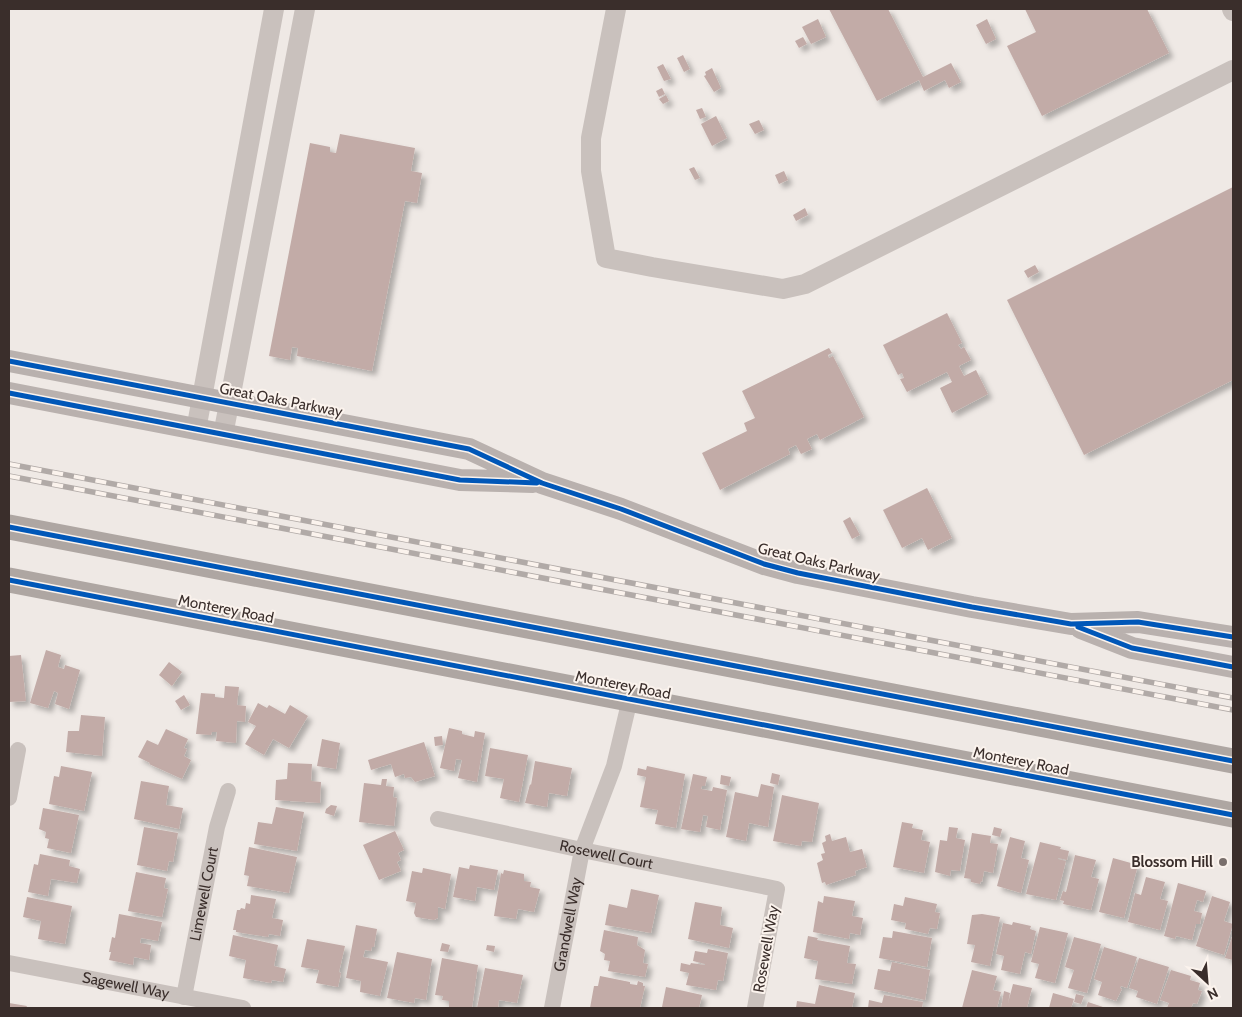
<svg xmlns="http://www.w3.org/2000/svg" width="1242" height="1017" font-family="Cabin,sans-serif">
  <defs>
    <filter id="shadow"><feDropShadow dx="4.5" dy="4.5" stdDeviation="2.5" flood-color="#0004"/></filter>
  </defs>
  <rect width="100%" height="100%" fill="#efe9e5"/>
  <!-- building -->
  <path fill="#c2aba7" filter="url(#shadow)" d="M829,9H888L923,77L951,63L961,82L949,88L945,80L924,91L919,80L877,101Z
    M1025,9H1147L1169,53L1042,116L1007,46L1036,32Z
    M818,19L826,37L811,44L802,27Z
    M987,19L996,39L986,44L976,25Z
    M803,37L807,44L799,48L795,41Z
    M683,55L690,69L684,72L677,58Z
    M663,64L671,79L664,81L657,67Z
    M712,68L721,88L714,92L704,76L706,75L705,72Z
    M662,88L665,94L659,97L656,91Z
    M666,95L669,101L663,104L659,99Z
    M702,108L706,117L700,119L696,110Z
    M716,116L727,138L712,146L701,124Z
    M759,120L764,130L755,134L749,124Z
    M340,134L415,148L411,171L422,173L417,203L405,201L372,371L297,356L298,348L292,347L290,360L269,356L310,143L330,147V152L336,153Z
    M694,167L700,178L695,180L689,169Z
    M784,171L788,180L779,184L775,175Z
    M1233,187V380L1084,455L1007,300Z
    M805,208L808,215L796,221L793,215Z
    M1035,265L1039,272L1028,278L1024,271Z
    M947,313L962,343L958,345L961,349L964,347L971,360L959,366L964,376L976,370L988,394L952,413L940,388L952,382L947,372L907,392L900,379L904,378L902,373L898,375L883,345Z
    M829,348L832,353L828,355L829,358L833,356L864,417L820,440L817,434L807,439L812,449L801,454L796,445L788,449L790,454L720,490L702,453L747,431L744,423L755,418L742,391Z
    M927,488L952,538L928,550L922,538L902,548L883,510Z
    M850,517L860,535L852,539L843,521Z
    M46,650L61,655L58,667L64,669L65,665L80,670L69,709L55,704L58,693L54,691L48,708L30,703Z
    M21,655L26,701L9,702V656Z
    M169,662L182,672L172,686L159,675Z
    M225,686L239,687L237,705L246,706L245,722L237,721L236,743L216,741L217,732H212L211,735L196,734L201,693L215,694V697L224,698Z
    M184,695L190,705L181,710L175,701Z
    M258,703L267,708L269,705L285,714L290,705L308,716L289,748L273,739L264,755L245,744L256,726L248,722Z
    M81,715L105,717L102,756L66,752L68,731H79Z
    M449,728L462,731V734L474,737L475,731L485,733L477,782L458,778L462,760L456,759L454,771L440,768Z
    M166,729L188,739L184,748L187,749L184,756L191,760L182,779L149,764L150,763L138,757L147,740L158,745Z
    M442,736L443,745L435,746L434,737Z
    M322,739L340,743L336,769L317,766Z
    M424,742L435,776L415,782L411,777L405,778L404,774L395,777L391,764L371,770L368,760Z
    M490,748L528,755L519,802L500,798L504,779L485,776Z
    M535,761L572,768L567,796L549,793L547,807L525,803L530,784L531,785Z
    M288,763L312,764L311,781L321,782L320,803L275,800L276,780L287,779Z
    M61,766L92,772L84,811L49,804L54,776L59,777Z
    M647,766L685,774L676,828L655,824L658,810L640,807L646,777L637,775L638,768L646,770Z
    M772,773L780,775L778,785L770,783Z
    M693,774L707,777L705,786H702L701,789L712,791L713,787L727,790L720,830L706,827L708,816L703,815L700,832L681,829Z
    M721,775L731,777L729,786L720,784Z
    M382,779H387L386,786L394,787L393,797L397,798L394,826L359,822L364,783L381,785Z
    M141,781L169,786L166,805L183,808L179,829L134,819Z
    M761,784L774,787L768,827L749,823L746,841L726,837L735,792L758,797Z
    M782,795L819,803L812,842L802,841L801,846L773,841Z
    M331,805L337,806L334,816L325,813L326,809Z
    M276,807L304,812L297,851L254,844L258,822L272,824Z
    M43,808L79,815L71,853L47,848L49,839L45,838L46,832L39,829Z
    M902,822L913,824L912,828L923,830L921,840L930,842L924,873L893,867Z
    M144,827L178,833L173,862L169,861L167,871L137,865Z
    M949,827L958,828L956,838L965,840L960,871L951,870L950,876L935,872L940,840L947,841Z
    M994,827L1002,829L1000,837L992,835Z
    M395,831L404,850L398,853L401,860L397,862L401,871L379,880L363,845Z
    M972,833L991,836L990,843L998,844L993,873L984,871L982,882L981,881L980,884L971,882V879L964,878Z
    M830,834L832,841L846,837L850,852L862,849L867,867L855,871L856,875L826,885L825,882L822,883L817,863L823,860L821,854L825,853L822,843L826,841L825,836Z
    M1010,837L1025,841L1021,858L1029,860L1021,893L997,886Z
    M1040,842L1061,847L1060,849L1069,851L1067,860L1058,858V859L1066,861L1056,900L1026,894Z
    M249,847L297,857L289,893L247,886L249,876L244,875Z
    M40,854L70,860L69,866L80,869L77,883L51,879L48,896L28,892L34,864L38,865Z
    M1075,855L1096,860L1091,877L1099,879L1091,910L1063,904L1064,901L1060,900L1063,891L1066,892Z
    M1113,858L1138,865L1124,918L1099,912Z
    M470,865L498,870L494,890L477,887L475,901L453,897L459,867L469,869Z
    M423,868L451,874L445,909L438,907V918L434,920L416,917L414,913L416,903L406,901L412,871L422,873Z
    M504,870L524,874V881L531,882L530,887L540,889L534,912L518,909L516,919L494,916L501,873L503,874Z
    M136,872L166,878L164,888L168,889L162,917L128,911Z
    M1146,877L1165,882L1160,899L1168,901L1160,930L1128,922L1135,893L1141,895Z
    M1178,883L1206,891L1203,902L1197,900L1194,911L1202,913L1200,924H1196L1192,940L1176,936L1175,939L1164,936Z
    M631,889L659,895L651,933L605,925L609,904L627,908Z
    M251,895L276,899L272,918L283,920L280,936L269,934L268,937L236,932V930H233L237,910H240L241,908L245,909L246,903L250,904Z
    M824,896L855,901L852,916L863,918L860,935L850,933L849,939L813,932L818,901L823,903Z
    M1212,896L1230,902L1224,921L1233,924L1224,955L1196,946Z
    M27,897L72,906L65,944L38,939L41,921L23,917Z
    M905,897L937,904L935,912L940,913L937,929L930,928L928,934L905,929L906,923L891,920L894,904L903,906Z
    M695,902L722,907L720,925L733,928L729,948L688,939Z
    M119,914L162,922L158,941L141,938L140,943L151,945L149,960L134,957L133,965L109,960L111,952H109L112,937L115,938Z
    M982,914L1000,917L990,966L971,962L975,945L967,944L972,915Z
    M1013,922L1031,926L1030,929L1036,931L1031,954L1025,952L1020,974L1001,970L1004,956L996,954L1003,923L1012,925Z
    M356,925L377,929L374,947H372L371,951L365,950L363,957L388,962L380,996L360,992L361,981L346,978Z
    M1040,927L1068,933L1055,983L1035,978L1039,964L1031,962Z
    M604,930L638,937L637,945L645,950L643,963L648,964L645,977L608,971L610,961L604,960L605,954L600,951Z
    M893,931L932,938L927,967L879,958L883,937L892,938Z
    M1233,934V960L1225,958Z
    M233,935L278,945L274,966L286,969L283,982L272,980L271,983L243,978L246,960L229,956Z
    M808,936L818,938L817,940L850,946L847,963L856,964L852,984L815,979L818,961L804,958Z
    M1074,937L1101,944L1087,993L1068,988L1074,970L1065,967Z
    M307,939L345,946L339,972L341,973L338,987L316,983L319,970L301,967Z
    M442,943L450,945L448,952L440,951Z
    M487,945L495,946L494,952L486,950Z
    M1104,947L1137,957L1127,988L1121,986L1120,988L1122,989L1116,1001L1098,995L1102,982L1094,979Z
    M708,949L728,953L723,981L718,980L716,990L686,985L689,973L680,971L681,963L690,965L691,963L705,965V964L693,961L695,951L707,953Z
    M397,952L432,959L426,1000L415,998L414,1003L387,998Z
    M442,958L478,965L472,1008H449V1001L442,1000L443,996L435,995Z
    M1139,958L1169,967L1157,1004L1136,997L1138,991L1129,988Z
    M892,962L930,970L925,1000L874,989L878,969L890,971Z
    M485,968L523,975L517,1003L499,1000L498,1008H477Z
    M972,970L997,976L993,990L1001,992L997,1008H962Z
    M1171,970L1191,976L1190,980L1200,983L1198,990L1202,991L1197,1004L1193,1003L1191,1008H1167L1169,1003L1160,1000Z
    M600,976L630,982V984L637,985L638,981L643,983V986H645L640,1008H590L594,986H598Z
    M1013,984L1032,988L1027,1008H1001L1004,991L1010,993L1008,1003Z
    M819,985L855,993L852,1008H796L797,1001L815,1004Z
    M666,987L702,995L699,1008L662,1007Z
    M1053,993L1074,999L1071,1008H1049Z
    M1076,994L1084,996L1081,1004L1074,1002Z
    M884,995L923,1002L922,1008H868L869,1000L882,1003Z
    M1088,1002L1106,1008H1086Z
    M9,1003L27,1006L26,1008H9Z"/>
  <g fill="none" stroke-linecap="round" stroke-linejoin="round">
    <!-- minor -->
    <g stroke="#c9c1bd" stroke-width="16">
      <path d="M9,798L18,750"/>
      <path id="s1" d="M438,819L582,850L777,889L755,1008"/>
      <path id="s2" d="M9,963L243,1008"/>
      <path id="s3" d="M184,997L217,827L228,791"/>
      <path id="s4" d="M552,1008L582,850L614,766L630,699"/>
    </g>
    <!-- tertiary -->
    <path stroke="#c9c1bd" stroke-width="20" d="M616,9L591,138V171L606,258L652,267L783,289L805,284L1233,70
      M1232,9L1233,11
      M196,430L274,9
      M223,435L305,9"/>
    <!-- secondary -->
    <path stroke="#b9b1ae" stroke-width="22" d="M9,361L469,449L542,483L621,509L764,564L798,573L972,607L1071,624L1138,622L1233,637
      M9,393L460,480L533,482
      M1081,628L1132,648L1233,667"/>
    <!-- primary -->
    <path stroke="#aea6a2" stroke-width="25" d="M9,527L1233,761
      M9,580L1233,815"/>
    <!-- rail casing -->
    <g stroke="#b1aaa7" stroke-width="5.5">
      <path id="rail" d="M9,464L1233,698
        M9,476L1233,710"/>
    </g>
    <!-- rail -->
    <use href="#rail" stroke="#fbf3ed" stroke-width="4" stroke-dasharray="11" stroke-linecap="butt"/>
    <!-- cycleway casing -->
    <g stroke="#fbf3ed" stroke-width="8">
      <path id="cycleway" d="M9,361L469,449L542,483L621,509L764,564L798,573L972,607L1071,624L1138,622L1233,637
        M9,393L460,480L537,483
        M9,527L1233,761
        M9,580L1233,815
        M1078,627L1132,648L1233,667"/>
    </g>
    <!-- cycleway -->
    <use href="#cycleway" stroke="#0057b8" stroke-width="5"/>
  </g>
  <!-- markers -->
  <circle fill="#796f6c" stroke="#fbf3ed" stroke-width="2" cx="1223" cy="862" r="5"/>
  <g text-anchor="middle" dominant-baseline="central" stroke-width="4" stroke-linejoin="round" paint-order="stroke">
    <!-- street labels -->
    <g font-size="15" fill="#3a2e2b" stroke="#fbf3ed">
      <text transform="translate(281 400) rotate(11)">Great Oaks Parkway</text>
      <text transform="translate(819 562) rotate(13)">Great Oaks Parkway</text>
      <text transform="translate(226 609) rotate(11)">Monterey Road</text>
      <text transform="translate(623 685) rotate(11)">Monterey Road</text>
      <text transform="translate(1021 761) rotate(11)">Monterey Road</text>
      <text stroke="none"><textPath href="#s1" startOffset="172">Rosewell Court</textPath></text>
      <text stroke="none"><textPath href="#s3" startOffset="105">Limewell Court</textPath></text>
      <text stroke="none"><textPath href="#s4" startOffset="85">Grandwell Way</textPath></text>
      <text transform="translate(766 949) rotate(-80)">Rosewell Way</text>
      <text stroke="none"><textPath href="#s2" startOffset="119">Sagewell Way</textPath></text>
    </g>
    <!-- poi labels -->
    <g font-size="15" font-weight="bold" fill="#3a2e2b" stroke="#fbf3ed" text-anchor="end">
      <text x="1213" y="862">Blossom Hill</text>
    </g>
  </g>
  <!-- border -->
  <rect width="1242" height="1017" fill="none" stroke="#3a2e2b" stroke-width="20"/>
  <!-- north arrow -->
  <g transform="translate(1207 982) rotate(154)" stroke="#fbf3ed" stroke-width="4" paint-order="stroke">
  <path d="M0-4L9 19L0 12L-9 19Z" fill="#3a2e2b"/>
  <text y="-8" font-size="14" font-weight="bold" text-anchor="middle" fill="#3a2e2b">N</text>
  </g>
</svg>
